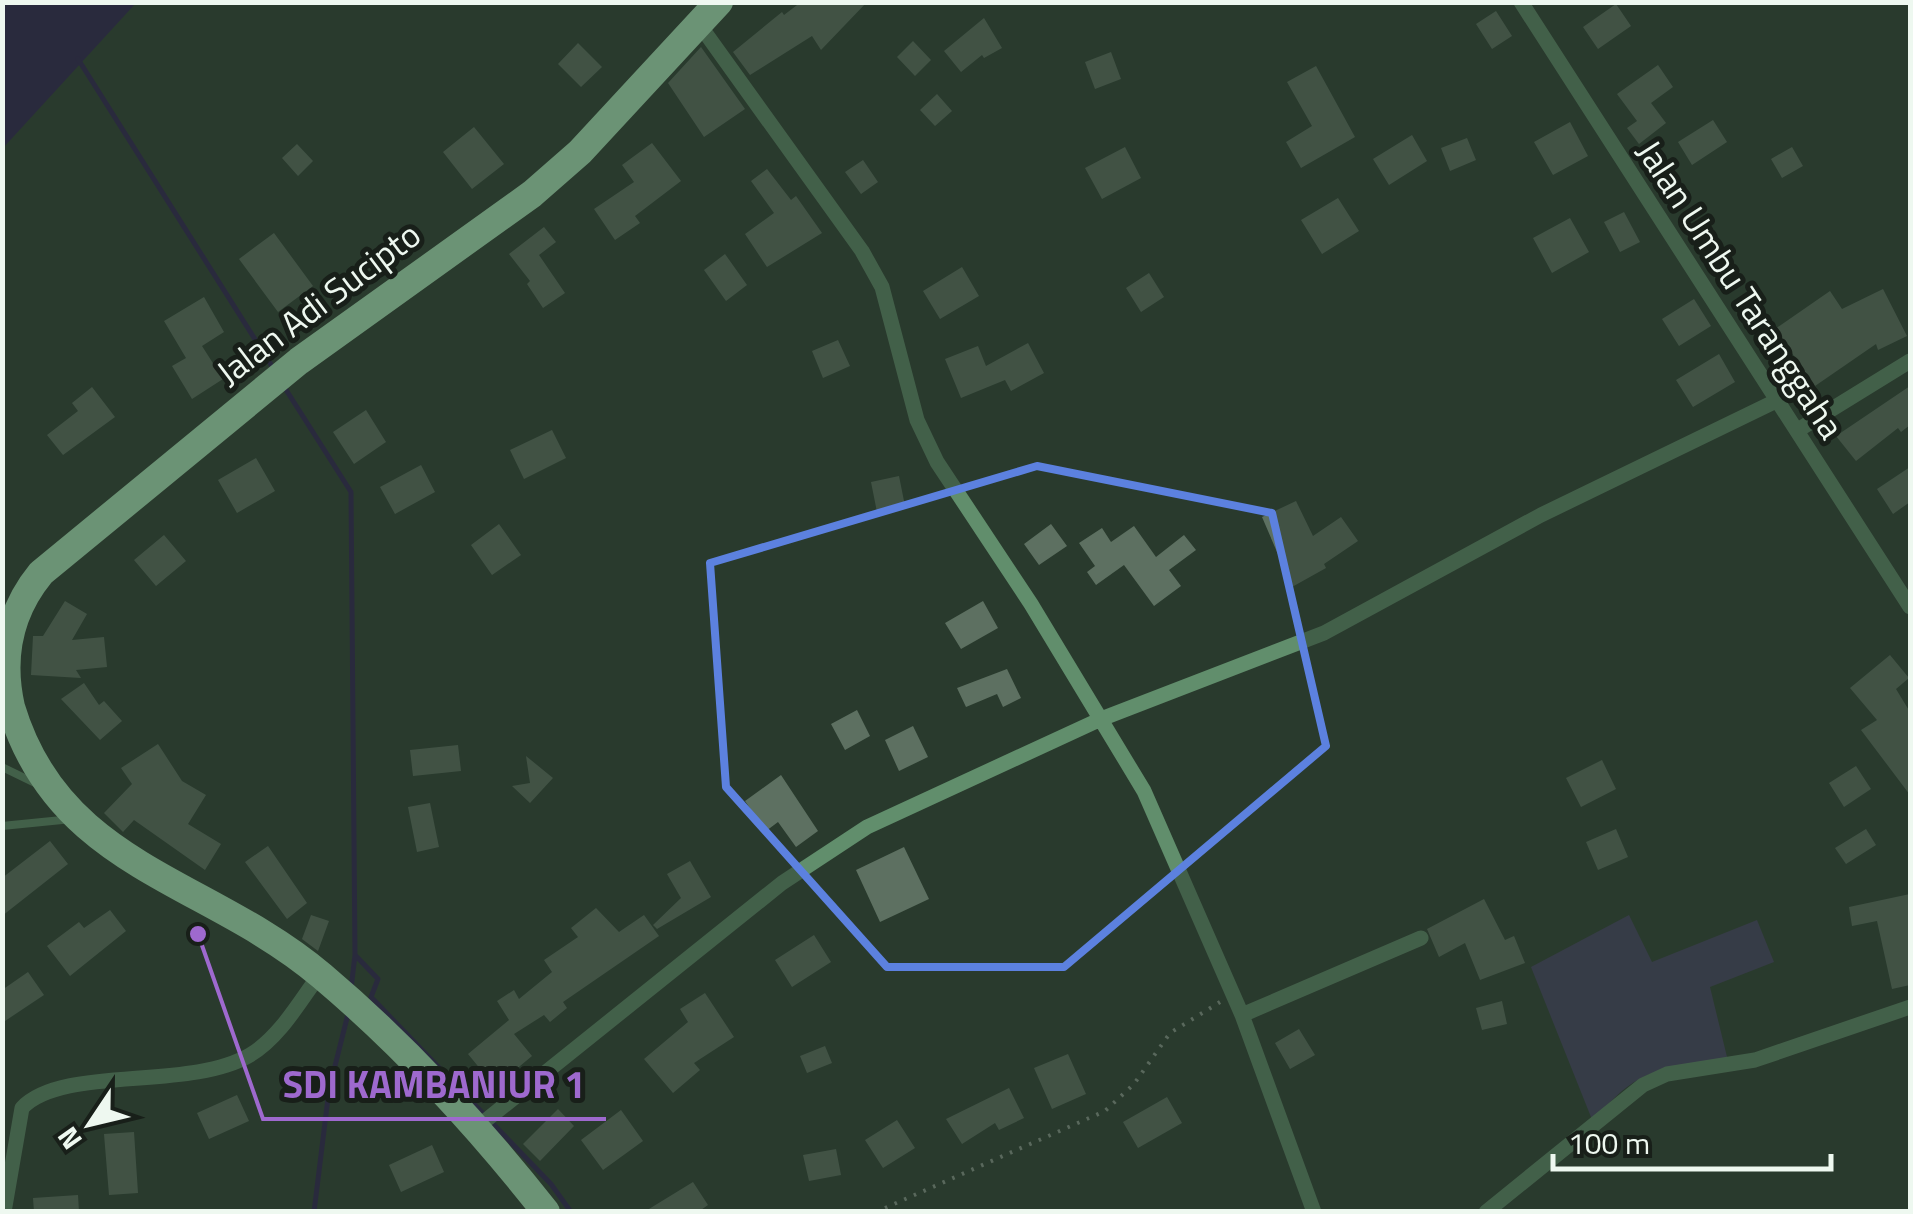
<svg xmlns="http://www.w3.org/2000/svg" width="1913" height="1214" font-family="'Titillium Web',sans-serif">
  <rect width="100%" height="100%" fill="#293a2d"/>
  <!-- green -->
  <path fill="#463e66" d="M1629,915L1652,962L1757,920L1774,962L1710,987L1728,1061C1661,1068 1638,1066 1593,1122L1531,967Z"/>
  <!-- water -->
  <path fill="#291751" d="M3,2L136,3L3,148L2,3Z"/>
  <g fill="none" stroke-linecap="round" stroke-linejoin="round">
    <!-- stream -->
    <path stroke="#291751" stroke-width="5" d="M78,59L275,371
      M283,385L351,492L355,955L351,989
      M355,955L378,979L371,997L551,1184L571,1212
      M314,1212L329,1090L349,1010"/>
  </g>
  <!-- building -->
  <path fill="#5d7061" d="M801,2H867L821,50L812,36L750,75L733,52L782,12L784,15Z
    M1616,4L1631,26L1598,49L1583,27Z
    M1496,11L1512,36L1492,49L1476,24Z
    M984,18L1002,48L984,58L982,55L961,72L944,51Z
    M913,41L931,60L915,76L897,57Z
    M578,43L602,67L581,87L558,64Z
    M701,47L745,109L704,137L668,83Z
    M1111,52L1121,79L1095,89L1085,62Z
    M1658,65L1673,87L1651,103L1666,123L1639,144L1627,128L1637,121L1617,94Z
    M1316,66L1355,137L1301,168L1286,142L1312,126L1287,82Z
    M937,94L952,111L935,126L920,110Z
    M1713,120L1727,142L1692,165L1678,142Z
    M1570,122L1588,156L1553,175L1534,142Z
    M474,127L504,164L472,189L443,152Z
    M1412,135L1427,161L1389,185L1373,159Z
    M1467,138L1476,160L1450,171L1441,148Z
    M652,143L681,181L635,216L640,223L615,240L594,209L634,182L622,165Z
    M297,144L313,161L298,176L282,158Z
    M1125,147L1141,178L1102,199L1085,168Z
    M1792,147L1803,166L1782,178L1771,159Z
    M863,160L878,182L861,194L845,172Z
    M767,169L791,200L796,196L822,233L767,267L745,234L774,213L751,181Z
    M1338,198L1359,231L1322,254L1301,220Z
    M1624,212L1640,242L1620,252L1604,222Z
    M1570,218L1589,252L1552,273L1533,238Z
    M544,227L556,242L539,255L565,293L543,308L527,284L530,281L509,254Z
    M274,233L313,286L278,312L239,259Z
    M725,254L747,285L726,301L704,270Z
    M962,267L979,296L940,319L923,291Z
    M1149,273L1164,297L1141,312L1126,288Z
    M1883,289L1907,336L1878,350L1876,344L1815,386L1775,329L1830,291L1842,309Z
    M204,297L224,332L202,346L223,379L192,399L172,366L186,358L164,321Z
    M1694,299L1711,326L1679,346L1662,319Z
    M838,340L850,366L823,378L812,351Z
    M1028,343L1044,373L1011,391L1005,380L961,398L945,359L978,346L986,366Z
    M1719,354L1735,382L1693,407L1676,380Z
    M1910,386V425L1901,432L1898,428L1856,461L1836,436Z
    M92,387L115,417L63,455L47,435L78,411L72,403Z
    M366,410L386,442L354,464L333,432Z
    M552,430L566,458L524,479L510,450Z
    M256,458L275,491L237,513L218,480Z
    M421,465L435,492L395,514L380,487Z
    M1910,467V502L1893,514L1877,489Z
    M899,476L905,506L877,512L871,482Z
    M1296,501L1313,536L1341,517L1358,541L1324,564L1326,568L1292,587L1262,517Z
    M499,524L521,555L492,575L471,545Z
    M1051,524L1067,546L1039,565L1024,544Z
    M1134,526L1156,557L1184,535L1196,550L1169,570L1181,586L1154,606L1124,565L1096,585L1087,572L1095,566L1079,543L1102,528L1111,542Z
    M164,535L186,561L156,586L134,560Z
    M65,601L87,614L72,640L104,637L107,667L76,670L81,678L31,675L33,636H43Z
    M983,601L998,628L961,649L945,623Z
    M1890,655L1909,678L1896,689L1910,712V795L1861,730L1877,720L1850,688Z
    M1007,669L1021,698L1003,707L997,694L966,707L957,688Z
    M84,683L99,705L104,701L122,721L100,740L61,699Z
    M857,710L870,736L845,750L831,724Z
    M913,726L928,757L899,771L885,740Z
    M158,744L182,781L206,795L188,824L221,844L205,870L134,820L123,832L104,813L132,784L121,768Z
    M458,745L461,771L413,776L410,750Z
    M526,756L553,778L530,803L512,786L530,783Z
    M1602,760L1616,789L1581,807L1566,778Z
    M1856,766L1871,789L1844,807L1829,783Z
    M781,775L818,831L796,847L778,822L766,831L745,801Z
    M430,803L439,847L417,852L408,807Z
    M1616,829L1628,857L1598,870L1586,842Z
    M1866,829L1876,845L1846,864L1835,848Z
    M50,841L68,864L2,916V878Z
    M268,846L307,903L287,919L245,862Z
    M904,847L929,899L880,922L856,870Z
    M690,861L711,897L657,929L653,925L681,898L667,874Z
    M1910,894V985L1892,989L1877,921L1852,926L1849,907Z
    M1484,899L1505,940L1514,936L1525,963L1480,980L1465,943L1439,957L1427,929Z
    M596,908L619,932L644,915L659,936L563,1002L567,1008L550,1022L544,1015L514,1034L532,1056L495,1087L468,1054L509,1020L497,1001L514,990L519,999L552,972L544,960L578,937L571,928Z
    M110,910L126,931L70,976L47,946L79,922L84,928Z
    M311,915L329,921L318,951L302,939Z
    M814,935L831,962L792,987L775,960Z
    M28,972L44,995L2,1023V990Z
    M705,993L734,1037L694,1063L700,1070L673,1093L644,1059L688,1022L680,1009Z
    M1502,1001L1507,1024L1482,1030L1476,1008Z
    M1299,1029L1315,1055L1290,1069L1275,1043Z
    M825,1046L832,1063L807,1073L800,1056Z
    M1068,1054L1086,1094L1052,1109L1034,1068Z
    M1009,1088L1024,1118L999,1130L995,1123L962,1144L946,1119Z
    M237,1095L249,1121L209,1139L197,1113Z
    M1167,1097L1182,1123L1138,1148L1123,1122Z
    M558,1109L574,1126L540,1161L523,1144Z
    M621,1110L643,1141L603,1170L581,1140Z
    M897,1120L915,1148L883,1168L865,1140Z
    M134,1132L138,1193L109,1195L104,1134Z
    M432,1145L444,1172L401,1192L389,1165Z
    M836,1149L841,1175L809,1181L803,1155Z
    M693,1182L708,1205L698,1212H644Z
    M78,1195L79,1212H34L33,1198Z"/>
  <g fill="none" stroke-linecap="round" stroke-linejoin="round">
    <!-- path -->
    <path stroke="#93a096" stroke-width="4" stroke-dasharray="2.5 8" stroke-linecap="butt" d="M885,1208L1105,1111L1134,1084L1170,1033L1220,1002"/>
    <!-- lane -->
    <path stroke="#618e6c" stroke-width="8" d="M2,767L39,785
      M2,826L72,819"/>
    <!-- street -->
    <path stroke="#618e6c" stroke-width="15" d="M1521,2L1910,607
      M699,24L862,251L882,287L917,420L937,462L1031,604L1144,791L1242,1015L1314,1212
      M1798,430L1910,361
      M1242,1015L1421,938
      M475,1129L782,883L867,827L1101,719L1324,633L1541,515L1776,401
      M4,1212L22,1108C62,1065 189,1091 250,1055C280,1037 300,1001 320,974
      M1486,1212L1643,1085L1667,1074L1755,1060L1910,1007"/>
    <!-- highway -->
    <path stroke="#bbfecc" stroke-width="28" d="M546,1212C479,1127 405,1046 322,976C208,879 59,868 11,707C0,658 9,612 41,573L299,361L532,194L580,152L719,2"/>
  </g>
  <!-- marked area -->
  <path d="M0 0H1913V1214H0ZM1037,466L1272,513L1326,746L1064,967H887L726,787L710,563Z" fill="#293a2d" fill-opacity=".55" fill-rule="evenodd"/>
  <path fill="none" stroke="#5c81df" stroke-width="8" stroke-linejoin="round" d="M1037,466L1272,513L1326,746L1064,967H887L726,787L710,563Z"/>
  <g text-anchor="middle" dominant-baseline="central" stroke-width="10" stroke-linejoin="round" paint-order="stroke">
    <!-- street labels -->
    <g font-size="35" fill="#eef8f0" stroke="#181f19">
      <text transform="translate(1741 289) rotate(57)">Jalan Umbu Taranggaha</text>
      <text transform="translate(318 303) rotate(-37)">Jalan Adi Sucipto</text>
    </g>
  </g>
  <!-- callouts -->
  <path fill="none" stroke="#9e69ce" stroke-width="4" d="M198 934L263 1119H606"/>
  <circle fill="#9e69ce" stroke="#181f19" stroke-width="4" cx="198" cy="934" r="10"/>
  <g font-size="38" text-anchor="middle" font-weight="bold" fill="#9e69ce" stroke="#181f19" stroke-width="10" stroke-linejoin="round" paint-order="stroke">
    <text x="434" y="1098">SDI KAMBANIUR 1</text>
  </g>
  <!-- border -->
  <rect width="1913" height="1214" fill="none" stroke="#eef8f0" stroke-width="10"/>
  <!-- north arrow -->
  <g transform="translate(90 1124) rotate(235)" stroke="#181f19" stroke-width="8" paint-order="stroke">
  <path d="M0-8L18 38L0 25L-18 38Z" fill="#eef8f0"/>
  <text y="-15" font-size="28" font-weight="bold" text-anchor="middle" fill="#eef8f0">N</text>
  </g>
  <!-- scale -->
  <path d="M1553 1154v15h278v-15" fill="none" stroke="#eef8f0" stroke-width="5"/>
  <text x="1568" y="1154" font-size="30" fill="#eef8f0" stroke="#181f19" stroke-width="8" paint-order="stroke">100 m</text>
</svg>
